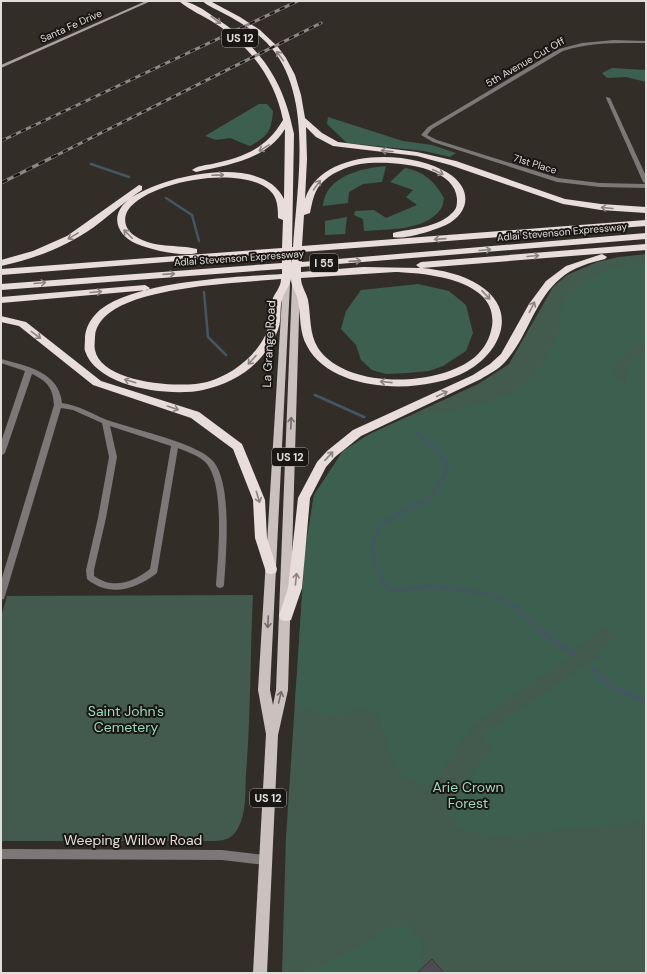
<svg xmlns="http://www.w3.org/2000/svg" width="647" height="974" font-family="'DM Sans',sans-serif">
  <rect width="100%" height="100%" fill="#332d28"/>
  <!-- green -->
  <path fill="#435a4f" d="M646,254V973H282L286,837L305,551L314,495L343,451L368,435L478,384L509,364L553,287L567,275L597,262L619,257Z
    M253,595C250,654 251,714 246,773C245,791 247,813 237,830C231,840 222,841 211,841H1V617L7,596Z"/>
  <!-- forest -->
  <path fill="#3c5f4f" d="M612,68L646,70V82L626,77L607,78L602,73Z
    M259,104H267L273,111C271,132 268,136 250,146L230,138L216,140L205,136Z
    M328,117L403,141L432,145L456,153L450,157L424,151L347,143L327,124Z
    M386,166L382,182L363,184L349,192L348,203L323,206C325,176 362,168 386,166Z
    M405,168C424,171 435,182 444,198C443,202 443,207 440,210C425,231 387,229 364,231L363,219L354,215L355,211L374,210L386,218L417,205L406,197L413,190L390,182Z
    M347,217L345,234L325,235V221Z
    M646,262V347L636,345C625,353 613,363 614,378L626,384C624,367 631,358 646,351V822L503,836L472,833L456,825L453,805L472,774L491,750L481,735L597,657L615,634L604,626L553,670L517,692L476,724L454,749L433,788L402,776L390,753L378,715L360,710L333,716L308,711L295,704L305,551L314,495L343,451L368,435L407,417L458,409L490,401L519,389L540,369L560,327L559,313L566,297L596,274L615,267Z
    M418,284L449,291L466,305L473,333L466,351L443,366L429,371L408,373L386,374L372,370L361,360L356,345L341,329L346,311L361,290Z
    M408,925L423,944L420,973H291L328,963L367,943L388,927Z"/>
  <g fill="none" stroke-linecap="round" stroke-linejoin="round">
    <!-- stream-far2 -->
    <path stroke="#445761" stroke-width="2.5" d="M91,164L129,177
      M166,198L192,215L199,241
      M204,292L208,337L226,355"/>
    <!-- stream-far1 -->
    <path stroke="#445761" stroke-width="3" d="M315,395L364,417
      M417,433L438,451L448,466C444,479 437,490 426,499C417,506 406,509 396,515C362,534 371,560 387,588L397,591L429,586L490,594L517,608L538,628"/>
    <!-- stream -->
    <path stroke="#445761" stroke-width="4" d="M537,627L548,637L575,655
      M591,667L613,688L646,701"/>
  </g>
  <!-- building -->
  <path fill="#4f4b52" stroke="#373439" d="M432,959L444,973H417Z"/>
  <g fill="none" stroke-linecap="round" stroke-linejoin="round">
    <!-- street -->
    <path fill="#7c7877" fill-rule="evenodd" d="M614,40L646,41V43C618,43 590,42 563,51L432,129L427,135L437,140L558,178L600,183L646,184V188L600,187L557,182L433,142L421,135L428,127L559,49L582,43Z
      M606,97L610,98L646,176V184L643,182L606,98Z
      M1,359C27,366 59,372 62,403C80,406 90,413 107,420C115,423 125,425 133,428C153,434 199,446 212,460C233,481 226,556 224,585L223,587L220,588L217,587L216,585C218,557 225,487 207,464C201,456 187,452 178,448L157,573C136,589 110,598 87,579L86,570L98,518L109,457L102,423L73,410L61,408L5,596L4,599L1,600V581L54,405C53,388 47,381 32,374L5,453L1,456V442L25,371L1,363ZM110,426L171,446L150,569C133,582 114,590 94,576V570L106,518L117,457Z
      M1,849L222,850L265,855L269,856L270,860L269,864L265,865L222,860L1,859Z"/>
    <!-- secondary -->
    <path fill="#a8a19f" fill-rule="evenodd" d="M146,1H151L1,68V65Z"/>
    <!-- primary -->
    <path fill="#cac0be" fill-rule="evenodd" d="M283,282H289L290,284L270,690L273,705L276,690L292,284L296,282L300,284L288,690L278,735L267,973H253L266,734L258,690Z"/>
    <!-- highway -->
    <path fill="#e9dddb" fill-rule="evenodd" d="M179,1C192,1 204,10 214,17C262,48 283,80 294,134L292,247H293C297,184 315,91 266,42C254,30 238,21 223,13C216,9 208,6 202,1H210L240,17L260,30L278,47L286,58L295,75L301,95L305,118L322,133L338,142L417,152L456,161L565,199L601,204L646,207V213L601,210L563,204L450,165L417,156L333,146L316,137L306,127L307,159L305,199C322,148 409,149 448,173C472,188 471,212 446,225C435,230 405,240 393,237V233C413,228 437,228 452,213C457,209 457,204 457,199C455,163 385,160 360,164C346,167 330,173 320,185C314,192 312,203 310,213L304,215L302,246L646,220V226L302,252V262L646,233V239L301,267V272L363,267L420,268L416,265L421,262L646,244V250L422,268C441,270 462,274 479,285C519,310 501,352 467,371C425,395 332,394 307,346C299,332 301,316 298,301C297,293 291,287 291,279C290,286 284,292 282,300C280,306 281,314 280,321C279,332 272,342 266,351C251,372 229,384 203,390C171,397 97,388 85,351C84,348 85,343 85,339C85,325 95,312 107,305C148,281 234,277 282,274V269L1,290V284L282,263V253L1,275V269L282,248L283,220L278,218C278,211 278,201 273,194C249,163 149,180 128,210C122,220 126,230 135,236C154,249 177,244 197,249V253C183,257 151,250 137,244C117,236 109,216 128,200C160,176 262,152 284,199L285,129C266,160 228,165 196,172L192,170C197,166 206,165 212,164C244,157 266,149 283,120C275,79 250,46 216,24C204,16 189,10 179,1ZM291,253H293L291,263ZM395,272C425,273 499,279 492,326C490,338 485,348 475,357C439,387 346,390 318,348C309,334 311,316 308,300C306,292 301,286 301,278ZM281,279C281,288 274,293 272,301C269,314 271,324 265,336C253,359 231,375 207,382C181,389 101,383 95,350C94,346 95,341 95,337C95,325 105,315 115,309C154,286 236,283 281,279Z
      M139,185L142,186V190C125,201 110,215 94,227C66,247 34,259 1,266V260L33,251L67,236Z
      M602,254L607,257L605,259C590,263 573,267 561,278C534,300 528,337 505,362C499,369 489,374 481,379L361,436L335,457L326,467L310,498L302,588L291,620L286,621L281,620L279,616L288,588L298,498L317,462L327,451L353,430L473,375L490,364L501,354L529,304L546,281L566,266Z
      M145,285L150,288L148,290L1,303V297Z
      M1,316L26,322L101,381L199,412L242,444L265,500L267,538L277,569L276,573L271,574L266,573L265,569L255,538L253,500L233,449L191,418L93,385L19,326L1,322Z"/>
    <!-- rail-far1 casing -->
    <g stroke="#8d8884" stroke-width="3">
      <path id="rail-far1" d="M1,141L298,1
        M53,157L321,23"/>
    </g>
    <!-- rail casing -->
    <g stroke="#8d8884" stroke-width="3.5">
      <path id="rail" d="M1,183L55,156"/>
    </g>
    <!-- rail-far1 -->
    <use href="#rail-far1" stroke="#191614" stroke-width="2" stroke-dasharray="5.5" stroke-linecap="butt"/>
    <!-- rail -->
    <use href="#rail" stroke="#191614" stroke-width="2.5" stroke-dasharray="7" stroke-linecap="butt"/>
  </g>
  <!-- one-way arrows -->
  <defs><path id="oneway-shaft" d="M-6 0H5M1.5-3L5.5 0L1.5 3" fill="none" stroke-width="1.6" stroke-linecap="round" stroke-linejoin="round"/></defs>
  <g stroke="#8b8381">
    <use href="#oneway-shaft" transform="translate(216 20) rotate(37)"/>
    <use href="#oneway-shaft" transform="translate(280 56) rotate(-126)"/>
    <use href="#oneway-shaft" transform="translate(264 148) rotate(149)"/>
    <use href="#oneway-shaft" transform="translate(387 151) rotate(-175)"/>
    <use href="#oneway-shaft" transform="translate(438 172) rotate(25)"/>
    <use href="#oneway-shaft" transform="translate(218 175) rotate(-2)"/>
    <use href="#oneway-shaft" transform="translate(317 185) rotate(-54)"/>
    <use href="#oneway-shaft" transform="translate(607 208) rotate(-175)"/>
    <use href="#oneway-shaft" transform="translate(128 234) rotate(-135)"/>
    <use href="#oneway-shaft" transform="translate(73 236) rotate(149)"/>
    <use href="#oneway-shaft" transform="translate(440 239) rotate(176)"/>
    <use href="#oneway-shaft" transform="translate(485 250) rotate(-5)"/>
    <use href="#oneway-shaft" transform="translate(533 256) rotate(-5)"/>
    <use href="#oneway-shaft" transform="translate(355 261) rotate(-4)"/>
    <use href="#oneway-shaft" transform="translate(169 274) rotate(-4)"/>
    <use href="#oneway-shaft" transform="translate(40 283) rotate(-5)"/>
    <use href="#oneway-shaft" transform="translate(96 292) rotate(-5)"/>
    <use href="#oneway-shaft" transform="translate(486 295) rotate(47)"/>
    <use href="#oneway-shaft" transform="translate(532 307) rotate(-63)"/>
    <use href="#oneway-shaft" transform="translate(36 335) rotate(37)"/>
    <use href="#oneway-shaft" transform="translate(252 360) rotate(132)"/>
    <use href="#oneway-shaft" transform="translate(130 381) rotate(-163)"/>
    <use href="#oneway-shaft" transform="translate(386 382) rotate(-174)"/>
    <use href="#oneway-shaft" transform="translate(442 394) rotate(-25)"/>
    <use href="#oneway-shaft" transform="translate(173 408) rotate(19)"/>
    <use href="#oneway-shaft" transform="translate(329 456) rotate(-47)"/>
    <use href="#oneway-shaft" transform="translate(258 497) rotate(73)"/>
    <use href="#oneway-shaft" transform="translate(296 579) rotate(-84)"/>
  </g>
  <g stroke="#726b69">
    <use href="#oneway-shaft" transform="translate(291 423) rotate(-88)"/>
    <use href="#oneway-shaft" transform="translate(268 622) rotate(93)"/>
    <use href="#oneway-shaft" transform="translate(280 697) rotate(-77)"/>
  </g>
  <g text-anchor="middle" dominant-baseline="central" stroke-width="4" stroke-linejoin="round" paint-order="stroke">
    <!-- far-street labels -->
    <g font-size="10" fill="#e1ddd9" stroke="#191614">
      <text transform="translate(71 26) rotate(-24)">Santa Fe Drive</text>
      <text transform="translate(525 62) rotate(-30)">5th Avenue Cut Off</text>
      <text transform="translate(535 164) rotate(17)">71st Place</text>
      <text transform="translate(562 232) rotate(-5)">Adlai Stevenson Expressway</text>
      <text transform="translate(239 258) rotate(-4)">Adlai Stevenson Expressway</text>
    </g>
    <!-- shield labels -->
    <g fill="#191614" stroke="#a5a19e" stroke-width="1">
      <rect x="222" y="29" width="36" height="18" rx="3"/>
      <rect x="310" y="254" width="28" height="18" rx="3"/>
      <rect x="272" y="448" width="36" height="18" rx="3"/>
      <rect x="250" y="789" width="36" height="18" rx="3"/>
    </g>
    <g font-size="11" font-weight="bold" fill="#e1ddd9">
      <text x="240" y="38">US 12</text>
      <text x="324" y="263">I 55</text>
      <text x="290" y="457">US 12</text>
      <text x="268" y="798">US 12</text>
    </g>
    <!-- street labels -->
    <g font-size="12" fill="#e1ddd9" stroke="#191614">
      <text transform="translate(269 344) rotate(-87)">La Grange Road</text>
    </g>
    <!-- near-park labels -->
    <g font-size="14" fill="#9adbbd" stroke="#191614">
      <text x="126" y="711">Saint John's<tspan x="126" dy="16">Cemetery</tspan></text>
      <text x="468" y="787">Arie Crown<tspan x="468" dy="16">Forest</tspan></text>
    </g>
    <!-- near-street labels -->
    <g font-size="14" fill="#e1ddd9" stroke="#191614">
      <text x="133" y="840">Weeping Willow Road</text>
    </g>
  </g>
  <!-- border -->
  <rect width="647" height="974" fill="none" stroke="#e1ddd9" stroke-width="4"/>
</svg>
